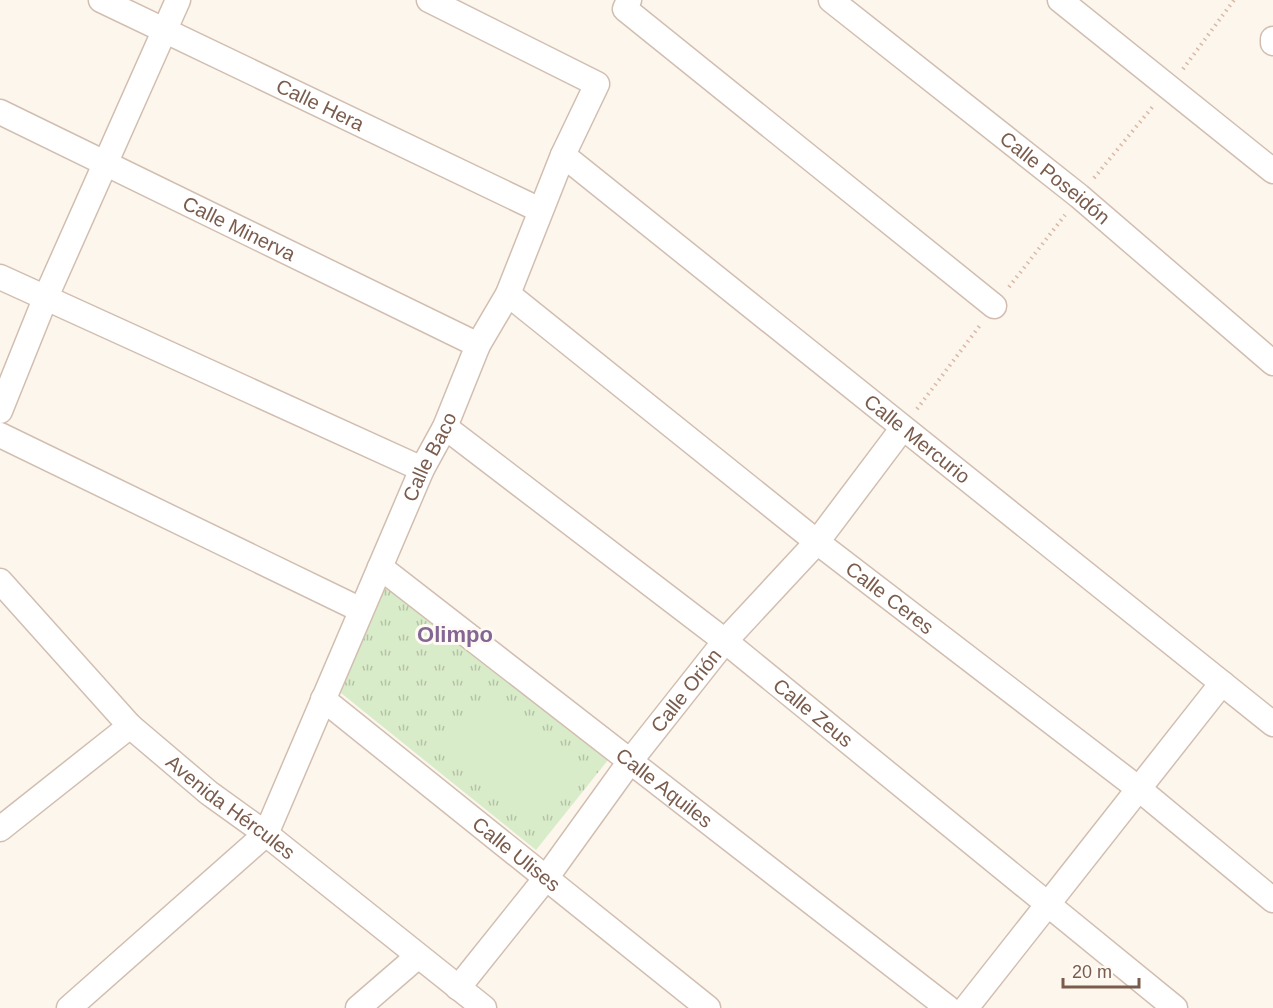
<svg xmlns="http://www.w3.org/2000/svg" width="1273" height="1008" font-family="Arial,sans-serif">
  <defs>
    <pattern id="grass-tufts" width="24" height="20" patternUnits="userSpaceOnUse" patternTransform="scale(1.5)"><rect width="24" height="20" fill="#d8ecc9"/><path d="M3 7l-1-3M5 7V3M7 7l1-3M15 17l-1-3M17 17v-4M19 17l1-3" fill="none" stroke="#b4c2a5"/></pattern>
  </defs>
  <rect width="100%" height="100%" fill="#fdf6ec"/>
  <!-- grass -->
  <path fill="url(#grass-tufts)" d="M385,581L608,760L536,850L341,693Z"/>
  <!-- pitch -->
  <path fill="#d8ecc9" d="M486,698L579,772L538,822L446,748Z"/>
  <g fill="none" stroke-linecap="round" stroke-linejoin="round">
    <!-- minor casing -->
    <g stroke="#d1beb0" stroke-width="27">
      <g id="minor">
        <path id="s1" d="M101,0L540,210"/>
        <path d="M629,0L625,9L994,306"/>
        <path id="s2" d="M831,0L1079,196L1273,363"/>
        <path d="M1060,0L1273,171"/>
        <path d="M1273,39V43"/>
        <path id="s3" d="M0,112L478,345"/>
        <path id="s4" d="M563,155L1273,724"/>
        <path d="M0,277L422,469"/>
        <path id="s5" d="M508,294L817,542L1139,789L1273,900"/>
        <path d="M0,411L45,299L178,0"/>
        <path id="s6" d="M445,427L725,641L1175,1008"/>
        <path d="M0,435L361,610"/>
        <path id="s7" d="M380,567L948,1008"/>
        <path id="s8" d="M0,581L130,726L209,793L266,834L484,1008"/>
        <path id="s9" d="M323,699L708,1008"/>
        <path d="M0,829L130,726"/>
        <path id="s10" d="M458,988L546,878L631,760L725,641L817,542L902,429"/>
        <path id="s11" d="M69,1008L266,834L422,469L445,427L478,345L508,294L563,155L597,84L429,0"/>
        <path d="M358,1008L417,957"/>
        <path d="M966,1008L1222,683"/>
      </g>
    </g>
    <!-- path -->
    <path stroke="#d9b8a5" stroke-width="4" stroke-dasharray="1.5 4.5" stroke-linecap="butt" d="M1183,69L1234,0
      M1094,178L1154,105
      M1009,287L1065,215
      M917,409L981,324"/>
    <!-- minor -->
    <use href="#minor" stroke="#fff" stroke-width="24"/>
  </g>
  <g text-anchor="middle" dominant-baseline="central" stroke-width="6" stroke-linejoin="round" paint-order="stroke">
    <!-- street labels -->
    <g font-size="20" fill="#7a5c4d" stroke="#fffaf3">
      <text stroke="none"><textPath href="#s1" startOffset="243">Calle Hera</textPath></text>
      <text stroke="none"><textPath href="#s2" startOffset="286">Calle Poseidón</textPath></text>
      <text stroke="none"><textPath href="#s3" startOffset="266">Calle Minerva</textPath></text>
      <text stroke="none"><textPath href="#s4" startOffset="454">Calle Mercurio</textPath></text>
      <text stroke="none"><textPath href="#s11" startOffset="674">Calle Baco</textPath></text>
      <text stroke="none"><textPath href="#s5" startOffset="488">Calle Ceres</textPath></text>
      <text stroke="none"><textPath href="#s10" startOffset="375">Calle Orión</textPath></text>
      <text stroke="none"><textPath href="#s6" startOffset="466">Calle Zeus</textPath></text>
      <text stroke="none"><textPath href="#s7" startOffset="360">Calle Aquiles</textPath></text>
      <text stroke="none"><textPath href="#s8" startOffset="324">Avenida Hércules</textPath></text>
      <text stroke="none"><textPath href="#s9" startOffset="248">Calle Ulises</textPath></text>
    </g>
    <!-- quarter labels -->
    <g font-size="22" font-weight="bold" fill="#846695" stroke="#fffaf3">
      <text x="455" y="634">Olimpo</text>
    </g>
  </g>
  <!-- scale -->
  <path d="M1063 978v9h76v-9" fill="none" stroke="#7a5c4d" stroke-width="3"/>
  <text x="1072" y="978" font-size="18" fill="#7a5c4d" stroke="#fffaf3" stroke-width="4.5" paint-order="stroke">20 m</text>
</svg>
